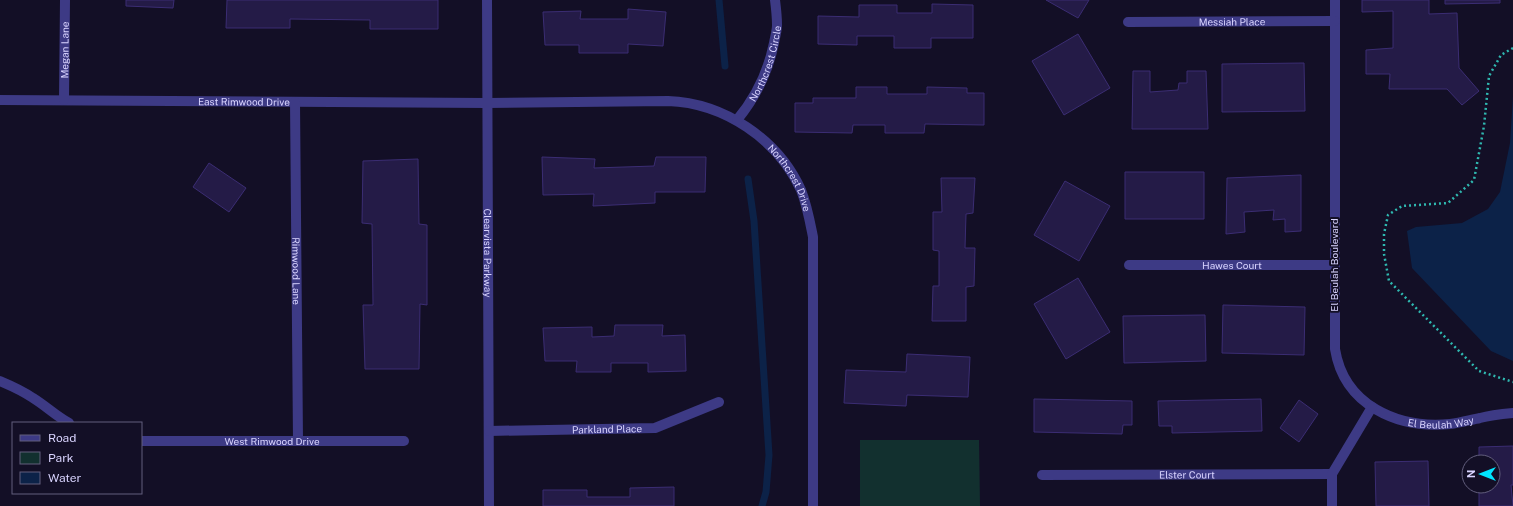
<svg xmlns="http://www.w3.org/2000/svg" width="1513" height="506" font-family="'Public Sans',sans-serif">
  <rect width="100%" height="100%" fill="#130f26"/>
  <!-- green -->
  <path fill="#12302f" d="M860,440H979L980,506H860Z"/>
  <!-- water -->
  <path fill="#0c2248" d="M1513,96V361L1491,351L1412,268L1407,231L1416,227L1462,223L1488,209L1500,192L1510,143Z"/>
  <g fill="none" stroke-linecap="round" stroke-linejoin="round">
    <!-- stream -->
    <path stroke="#0c2248" stroke-width="7" d="M719,0L725,66
      M748,179L754,221L769,455L766,492L762,506"/>
  </g>
  <!-- building -->
  <path fill="#241b47" stroke="#3b2d73" d="M126,0H174L173,8L126,6Z
    M227,0H438V29H370V20L290,19V28H226Z
    M1046,0H1089L1078,18Z
    M1362,0H1429V14L1457,13L1459,68L1479,91L1462,105L1447,89H1389L1390,74H1366V50L1393,48V11L1362,12Z
    M1445,0H1500V3L1445,4Z
    M932,4L973,5V38H931V48H894V36H857V45L818,44V16L859,17V5H897V13H932Z
    M628,9L666,12L663,46L628,44V53H579V45H545L543,12L581,11L580,19H628Z
    M1078,34L1110,88L1064,115L1032,61Z
    M1304,63L1305,111L1222,112V64Z
    M1133,71H1150V92L1178,90L1179,83H1187V71H1206L1208,129H1132Z
    M856,87H887V94H927V87L967,88V93H984V125L925,124L924,133H885V125H853L852,133L795,132V103H813V98H856Z
    M542,157L595,159L594,168L654,166L656,157H706L705,192H655V203L593,206L594,194L543,195Z
    M418,159L419,224L427,225V305L420,304L419,369H365L363,305H373L372,224L362,223L363,161Z
    M209,163L246,188L229,212L193,187Z
    M1125,172H1204V219H1125Z
    M1301,175V231L1285,232V219L1273,220L1274,210L1244,212L1245,232L1226,234L1227,178Z
    M941,178H975L973,213L966,214L965,248H975L974,286L966,287V321H932L933,286H939V251L933,250V212H942Z
    M1065,181L1110,206L1079,261L1034,235Z
    M1078,278L1110,332L1066,359L1034,304Z
    M1223,305L1305,307L1304,355L1222,353Z
    M1205,315L1206,361L1124,363L1123,316Z
    M615,325H663L662,336L685,335L686,371L648,372V363H611V372H576L577,361H545L543,328L592,327V337L614,336Z
    M907,354L970,357L968,397L907,395L906,406L844,403L846,370L906,372Z
    M1034,399L1132,401V425H1123L1122,434L1034,432Z
    M1261,399L1262,431L1172,433V426H1159L1158,401Z
    M1299,400L1318,414L1299,442L1280,428Z
    M1513,446V485H1511L1513,506H1479V486H1493V462H1479V447Z
    M1428,461L1429,506H1376L1375,462Z
    M674,487V506H543V490H587V497H630V488Z"/>
  <g fill="none" stroke-linecap="round" stroke-linejoin="round">
    <!-- path -->
    <path stroke="#2fb8b0" stroke-width="2.5" stroke-dasharray="2 3" stroke-linecap="butt" d="M1513,48L1501,55L1489,76L1484,126L1474,180L1448,203L1402,206L1388,215L1384,234V254L1389,281L1479,371L1513,382"/>
    <!-- minor -->
    <g stroke="#3d3a85" stroke-width="10">
      <path id="s1" d="M487,0L489,506"/>
      <path id="s2" d="M1335,0V349C1344,405 1397,429 1450,424C1460,423 1470,420 1480,418C1491,415 1502,414 1513,413"/>
      <path id="s3" d="M1128,22L1335,21"/>
      <path id="s4" d="M0,100L487,103L668,101C724,103 778,139 801,190C807,205 810,222 813,237V506"/>
      <path id="s5" d="M64,100L65,0"/>
      <path id="s6" d="M295,102L298,440"/>
      <path id="s7" d="M737,120C756,97 768,73 774,43C775,37 777,31 777,25C777,17 776,8 775,0"/>
      <path id="s8" d="M1129,265H1334"/>
      <path d="M0,381C12,386 23,391 33,398C46,406 56,416 69,423"/>
      <path id="s9" d="M489,431L655,428L719,402"/>
      <path id="s10" d="M141,441H404"/>
      <path id="s11" d="M1042,475L1332,474"/>
      <path d="M1332,506V474L1372,407"/>
    </g>
  </g>
  <g text-anchor="middle" dominant-baseline="central" stroke-width="4" stroke-linejoin="round" paint-order="stroke">
    <!-- street labels -->
    <g font-size="10" fill="#d9d4ff" stroke="#130f26">
      <text stroke="none"><textPath href="#s3" startOffset="104">Messiah Place</textPath></text>
      <text stroke="none"><textPath href="#s5" startOffset="50">Megan Lane</textPath></text>
      <text stroke="none"><textPath href="#s7" startOffset="64">Northcrest Circle</textPath></text>
      <text stroke="none"><textPath href="#s4" startOffset="244">East Rimwood Drive</textPath></text>
      <text stroke="none"><textPath href="#s4" startOffset="820">Northcrest Drive</textPath></text>
      <text stroke="none"><textPath href="#s1" startOffset="253">Clearvista Parkway</textPath></text>
      <text stroke="none"><textPath href="#s8" startOffset="103">Hawes Court</textPath></text>
      <text transform="translate(1334 265) rotate(-90)">El Beulah Boulevard</text>
      <text stroke="none"><textPath href="#s6" startOffset="169">Rimwood Lane</textPath></text>
      <text stroke="none"><textPath href="#s2" startOffset="492">El Beulah Way</textPath></text>
      <text stroke="none"><textPath href="#s9" startOffset="118">Parkland Place</textPath></text>
      <text stroke="none"><textPath href="#s10" startOffset="131">West Rimwood Drive</textPath></text>
      <text stroke="none"><textPath href="#s11" startOffset="145">Elster Court</textPath></text>
    </g>
  </g>
  <!-- legend -->
  <rect x="12" y="422" width="130" height="72" fill="#130f26" stroke="#625e7d"/>
  <rect x="20" y="435" width="20" height="6" fill="#3d3a85" stroke="#625e7d"/>
  <text x="48" y="442" font-size="12" fill="#d9d4ff">Road</text>
  <rect x="20" y="452" width="20" height="12" fill="#12302f" stroke="#625e7d"/>
  <text x="48" y="462" font-size="12" fill="#d9d4ff">Park</text>
  <rect x="20" y="472" width="20" height="12" fill="#0c2248" stroke="#625e7d"/>
  <text x="48" y="482" font-size="12" fill="#d9d4ff">Water</text>
  <!-- north arrow -->
  <g transform="translate(1481 474) rotate(270)"><circle r="19" fill="#130f26" stroke="#625e7d"/>
  <path d="M0-3L7 15L0 10L-7 15Z" fill="#00e5ff"/>
  <text y="-6" font-size="11" font-weight="bold" text-anchor="middle" fill="#d9d4ff">N</text>
  </g>
</svg>
